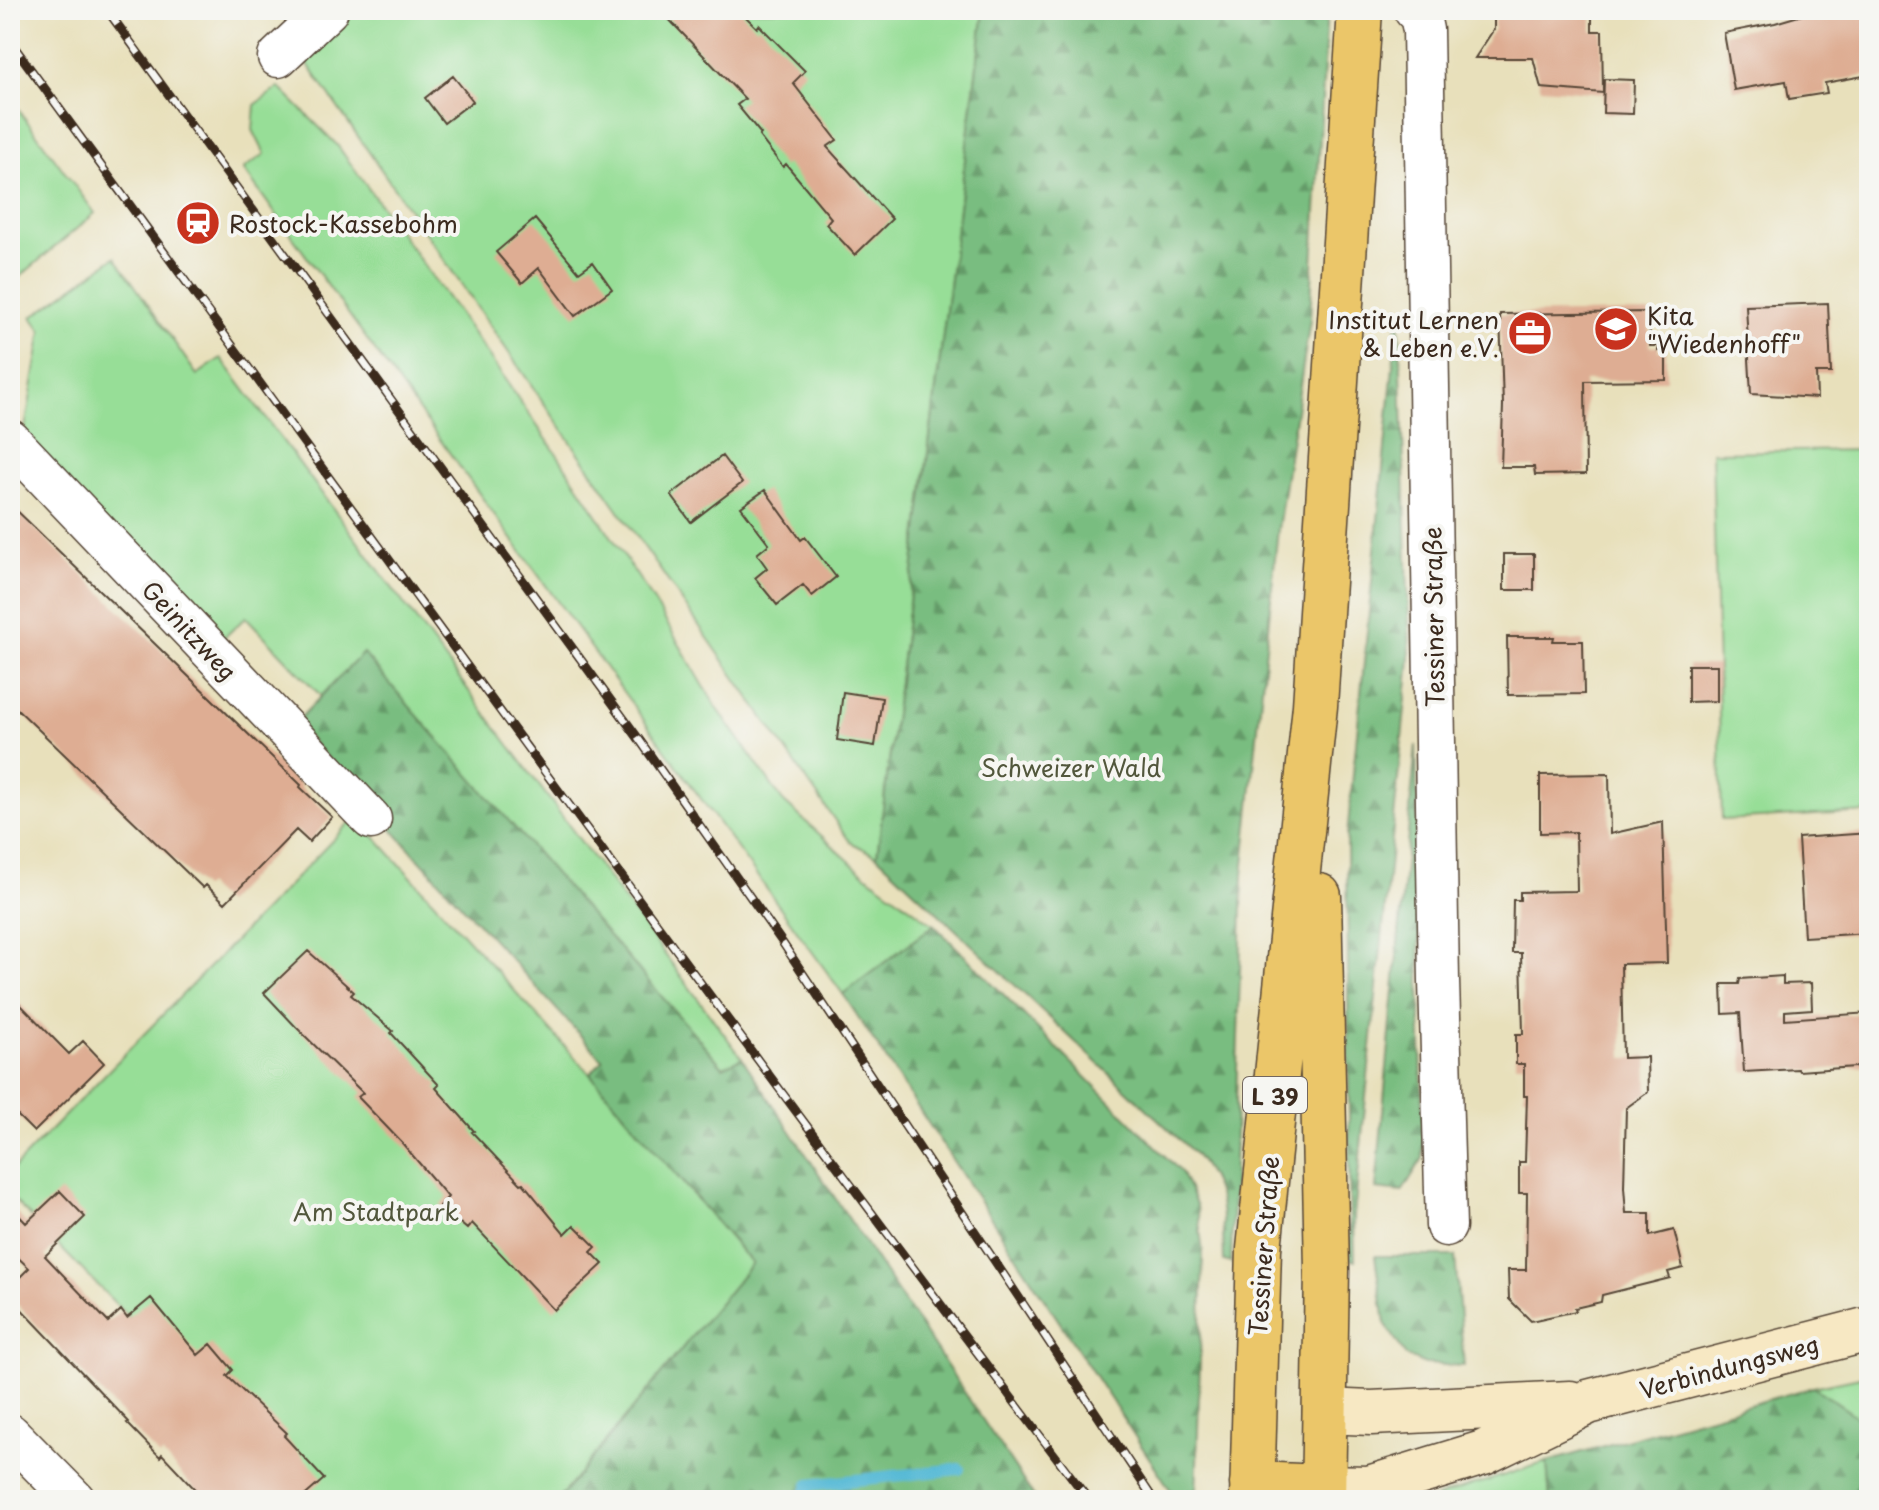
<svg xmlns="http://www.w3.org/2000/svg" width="1879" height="1510" font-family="'Playpen Sans',sans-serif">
  <defs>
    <pattern id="forest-firs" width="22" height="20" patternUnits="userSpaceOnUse" patternTransform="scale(2)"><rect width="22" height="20" fill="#79bd80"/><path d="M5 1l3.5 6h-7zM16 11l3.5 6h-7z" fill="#649a68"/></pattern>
  </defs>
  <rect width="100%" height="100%" fill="#f6f6f2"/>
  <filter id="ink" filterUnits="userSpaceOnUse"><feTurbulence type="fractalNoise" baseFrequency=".0125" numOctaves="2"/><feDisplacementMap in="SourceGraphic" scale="16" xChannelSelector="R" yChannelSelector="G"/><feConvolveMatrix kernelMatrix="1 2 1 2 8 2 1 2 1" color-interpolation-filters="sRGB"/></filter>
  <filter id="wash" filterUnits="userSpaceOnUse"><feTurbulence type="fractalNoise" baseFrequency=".006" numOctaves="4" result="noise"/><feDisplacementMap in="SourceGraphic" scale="32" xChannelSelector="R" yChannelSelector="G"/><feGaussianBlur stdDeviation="1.8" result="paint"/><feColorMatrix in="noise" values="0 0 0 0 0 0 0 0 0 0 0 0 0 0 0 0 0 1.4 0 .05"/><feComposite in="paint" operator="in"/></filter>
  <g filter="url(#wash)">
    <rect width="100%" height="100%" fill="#e8e0bb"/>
    <!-- green -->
    <path fill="#97de97" stroke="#69845a" stroke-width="2" d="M349,10H984L877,856L850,842L302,56Z
      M279,87L337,145L464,321L559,457L655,603L715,705L783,801L858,869L934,925L843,994L243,169L265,154L253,130L255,105Z
      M10,98L95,213L10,285Z
      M115,257L197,375L221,358L742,1058L724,1068L362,654L322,697L246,617L216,645L23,440L42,331L32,317Z
      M1869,450V812L1722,820L1712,452Z
      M356,816L590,1074L752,1264L558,1500H308L10,1196V1172Z
      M1869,1375V1425L1813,1387Z
      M1547,1462L1550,1500H1432L1451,1492Z"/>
    <!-- forest -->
    <path fill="url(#forest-firs)" stroke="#5a744f" stroke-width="2" d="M984,10H1327L1310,320L1278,529L1243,875L1231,1263L1224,1261C1222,1215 1226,1192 1195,1154L877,856Z
      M1399,305L1410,659L1354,1216L1355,1260H1350L1347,836Z
      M363,653L723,1067L742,1058L1036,1500H558L752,1263L590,1074L603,1060L295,723Z
      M1416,745L1423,1158L1402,1192L1376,1189Z
      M934,925L1181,1172L1197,1206L1203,1253L1196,1500H1177L843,994Z
      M1375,1256H1455L1464,1366L1425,1364L1406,1356L1385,1323Z
      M1813,1387L1869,1425V1500H1550L1547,1462Z"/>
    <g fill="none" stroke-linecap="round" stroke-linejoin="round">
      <!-- stream -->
      <path stroke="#57bad6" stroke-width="12" d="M803,1500L809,1485L959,1469"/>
    </g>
    <g id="blocks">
      <!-- building -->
      <path fill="#dead93" d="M660,10H739L757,28L759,25L805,71L793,83L837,140L827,147L892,219L855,255L826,224L831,218L786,164L783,167L759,136L761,134L737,105L745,99Z
        M1494,10H1585V14H1592V31H1602L1603,93L1541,88L1533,58H1475L1494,29Z
        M1819,10H1869V75L1825,83L1827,93L1789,99L1786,81L1734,90L1724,33L1775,23Z
        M453,76L473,101L444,123L425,98Z
        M1604,79L1634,80L1633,114L1603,113Z
        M535,219L579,272L593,262L612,289L575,316L539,268L522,283L496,252Z
        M1828,303L1831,373H1816L1817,398L1751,394L1746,306Z
        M1649,312L1650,346H1659L1658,351L1666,350V380L1585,381L1586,474L1535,475L1534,467H1501L1503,405L1500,314Z
        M722,456L742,483L691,522L671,495Z
        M765,490L801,540L805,537L836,577L812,596L803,585L777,605L755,578L767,568L757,554L769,544L741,507Z
        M10,504L301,785L300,787L332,817L309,842L296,830L225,903L206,885L203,888L10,702Z
        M1504,554H1534V590H1504Z
        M1507,637H1554L1553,641H1583L1584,694L1508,695Z
        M1688,665H1717V701L1688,702Z
        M843,692L882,698L875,746L837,740Z
        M1609,774L1610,834L1663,822L1667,963L1621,964L1623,1058L1647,1057L1648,1092L1626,1108L1624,1187L1626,1213H1650V1236L1674,1230L1683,1268L1668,1272L1670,1278L1602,1295L1601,1302L1575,1308L1576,1311L1531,1321L1509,1299L1508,1270H1526L1527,1193H1519V1162H1525L1527,1096H1524V1064H1516V1034H1523L1521,953H1512L1513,900H1520V892L1577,891L1576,832L1540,833V775Z
        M1869,833V933L1804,937L1798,838Z
        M308,951L354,992L351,995L393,1031L391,1033L439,1085L436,1088L474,1131L472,1132L521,1184L523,1183L565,1234L574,1225L596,1247L591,1252L603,1264L554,1310L472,1223L467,1229L440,1206L448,1197L402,1143L358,1097L363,1093L297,1028L264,993Z
        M1783,976V984L1811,983L1812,1009L1785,1011V1019L1869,1013V1066L1799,1071L1798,1069L1744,1072L1740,1013L1723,1014L1722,984H1739L1740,979Z
        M10,994L69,1054L83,1041L104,1063L34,1132L10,1108Z
        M60,1191L85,1217L45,1256L108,1322L121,1310L127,1318L151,1298L198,1355L211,1344L233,1370L227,1376L287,1433L284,1436L324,1479L300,1500H205L162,1454L160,1457L127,1423L129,1422L10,1297V1287L29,1268L10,1250V1206L26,1223Z"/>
    </g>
  </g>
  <g filter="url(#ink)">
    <use href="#blocks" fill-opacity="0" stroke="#554536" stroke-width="2"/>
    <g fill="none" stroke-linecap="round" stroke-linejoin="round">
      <!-- minor casing -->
      <g stroke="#554536" stroke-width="43">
        <path id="minor" d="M1414,10L1420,16L1423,30L1439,981L1446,1226
          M278,57L328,10
          M10,440L371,819
          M10,1434L75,1500"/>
      </g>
      <!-- secondary casing -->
      <g stroke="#554536" stroke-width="47">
        <path id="secondary" d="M1325,1411L1371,1413L1570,1403
          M1323,1487L1369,1488L1483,1453L1588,1402L1869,1329"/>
      </g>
      <!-- primary casing -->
      <g stroke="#554536" stroke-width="47">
        <path id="primary" d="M1319,896L1327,1270L1323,1500
          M1252,1484L1323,1487
          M1252,1500L1259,1249L1315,706L1360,10"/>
      </g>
      <!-- minor -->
      <use href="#minor" stroke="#fff" stroke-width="40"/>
      <!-- secondary -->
      <use href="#secondary" stroke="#f7e8c3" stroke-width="44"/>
      <!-- primary -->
      <use href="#primary" stroke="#ebc669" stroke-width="44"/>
      <!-- rail casing -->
      <g stroke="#3b2a1e" stroke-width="9">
        <path id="rail" d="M107,10L641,742L782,942L1154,1500
          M10,41C367,529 722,1019 1089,1500"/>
      </g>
      <!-- rail -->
      <use href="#rail" stroke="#f6f6f2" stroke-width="6" stroke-dasharray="18" stroke-linecap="butt"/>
    </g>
  </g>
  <!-- icons -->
  <defs>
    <g id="station-disc" transform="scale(2.3)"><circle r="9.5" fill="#c8321e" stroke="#f6f6f2"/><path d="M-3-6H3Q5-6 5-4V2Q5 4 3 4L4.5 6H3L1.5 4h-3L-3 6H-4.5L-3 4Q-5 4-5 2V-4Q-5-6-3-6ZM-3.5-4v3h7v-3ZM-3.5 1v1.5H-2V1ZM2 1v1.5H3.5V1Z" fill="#fff"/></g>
    <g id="school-disc" transform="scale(2.3)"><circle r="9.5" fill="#c8321e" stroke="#f6f6f2"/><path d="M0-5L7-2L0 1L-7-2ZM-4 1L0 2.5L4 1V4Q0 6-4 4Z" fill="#fff"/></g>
    <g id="office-disc" transform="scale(2.3)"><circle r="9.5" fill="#c8321e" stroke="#f6f6f2"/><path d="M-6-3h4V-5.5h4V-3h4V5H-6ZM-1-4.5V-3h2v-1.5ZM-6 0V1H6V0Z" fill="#fff"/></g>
  </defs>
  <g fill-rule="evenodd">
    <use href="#station-disc" x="198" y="223"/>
    <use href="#school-disc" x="1616" y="329"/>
    <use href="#office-disc" x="1530" y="333"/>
  </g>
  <g text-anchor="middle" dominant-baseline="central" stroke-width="8" stroke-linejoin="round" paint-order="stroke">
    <!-- shield labels -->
    <rect fill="#f6f6f2" stroke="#73675e" stroke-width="2" x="1243" y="1077" width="64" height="36" rx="6"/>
    <g font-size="22" font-weight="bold" fill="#3b2a1e">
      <text x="1275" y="1095">L 39</text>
    </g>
    <!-- poi labels -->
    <g font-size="24" fill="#3b2a1e" stroke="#f6f6f2" text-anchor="start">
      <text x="229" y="223">Rostock-Kassebohm</text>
      <text x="1647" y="315">Kita<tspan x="1647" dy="28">"Wiedenhoff"</tspan></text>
      <text x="1499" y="319" text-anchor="end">Institut Lernen<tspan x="1499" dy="28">&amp; Leben e.V.</tspan></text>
    </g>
    <!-- street labels -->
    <g font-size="24" fill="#3b2a1e" stroke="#f6f6f2">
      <text transform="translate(1433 617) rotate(-91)">Tessiner Straße</text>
      <text transform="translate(190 630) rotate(47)">Geinitzweg</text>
      <text transform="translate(1263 1246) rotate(-86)">Tessiner Straße</text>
      <text transform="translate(1729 1366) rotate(-15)">Verbindungsweg</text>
    </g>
    <!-- park labels -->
    <g font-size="24" fill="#52573c" stroke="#f6f6f2">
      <text x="1071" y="767">Schweizer Wald</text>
      <text x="376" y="1211">Am Stadtpark</text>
    </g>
  </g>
  <!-- margin -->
  <rect width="1879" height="1510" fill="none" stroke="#f6f6f2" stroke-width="40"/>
</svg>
